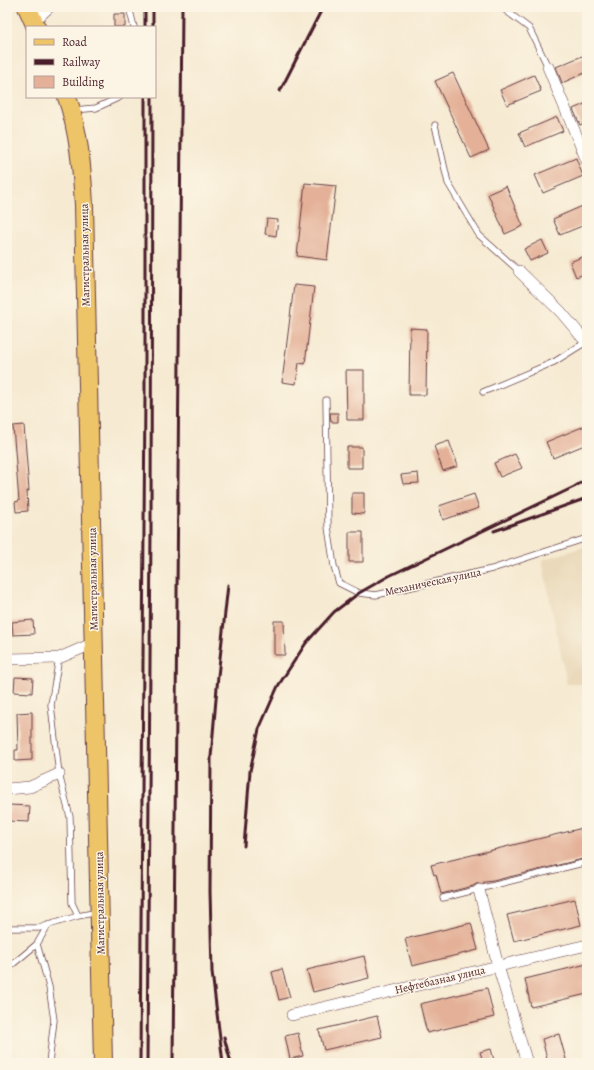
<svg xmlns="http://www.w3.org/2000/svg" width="594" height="1070" font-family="Alegreya,serif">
  <rect width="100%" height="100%" fill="#fcf5e5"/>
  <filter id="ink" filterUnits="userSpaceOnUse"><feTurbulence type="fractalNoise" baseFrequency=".025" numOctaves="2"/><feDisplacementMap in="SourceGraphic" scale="8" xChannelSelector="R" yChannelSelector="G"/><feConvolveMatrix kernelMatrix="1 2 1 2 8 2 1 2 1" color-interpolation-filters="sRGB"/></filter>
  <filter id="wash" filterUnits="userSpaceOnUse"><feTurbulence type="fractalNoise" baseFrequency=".012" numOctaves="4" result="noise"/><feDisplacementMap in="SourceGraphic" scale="16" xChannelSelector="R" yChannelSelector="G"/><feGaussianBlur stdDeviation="0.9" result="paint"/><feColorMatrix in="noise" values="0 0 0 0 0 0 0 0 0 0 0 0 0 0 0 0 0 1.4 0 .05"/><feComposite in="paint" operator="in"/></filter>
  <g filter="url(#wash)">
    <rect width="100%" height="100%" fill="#f6ead2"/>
    <!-- built -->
    <path fill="#ead9ba" d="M587,546V684H567L542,560Z"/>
    <g id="blocks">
      <!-- building -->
      <path fill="#e4b198" d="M114,14H125V27H114Z
        M587,54V72L562,83L556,67Z
        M453,73L489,150L471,158L435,81Z
        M534,75L541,91L507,105L500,90Z
        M587,103V122L580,125L573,109Z
        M557,117L563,131L525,147L519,133Z
        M576,158L583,176L543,193L535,175Z
        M305,183L336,186L327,260L297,256Z
        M506,186L523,226L505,234L488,194Z
        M587,204V224L560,235L553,219Z
        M267,219L278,220L276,236L265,234Z
        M542,240L548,253L530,261L524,249Z
        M587,255V273L576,277L570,262Z
        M294,285L314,287L305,364L299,363L296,384L282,382Z
        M410,328L427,329L426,395H409Z
        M346,370H364V420H347Z
        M330,413H338V422H331Z
        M24,425L29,491H27L28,511L16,512L15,502L19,501L13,426Z
        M587,425V444L553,458L546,442Z
        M449,441L458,466L443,471L434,446Z
        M347,447H362V468H347Z
        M515,454L522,468L500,477L494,463Z
        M418,473L419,483L403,484L401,475Z
        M352,493H364V514L352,513Z
        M474,494L479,508L443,520L439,506Z
        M349,532H363V562H349Z
        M33,620L34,634L13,635L12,622Z
        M274,621H284L285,655H274Z
        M15,677L33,678L32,693L14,692Z
        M32,712V760L15,761V750H18L17,713Z
        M9,805L30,806L29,822L8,821Z
        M587,827V858L493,881L478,883L473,886L441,894L436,874L434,875L431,865Z
        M575,899L581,925L514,941L507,915Z
        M471,923L478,950L412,966L405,939Z
        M364,956L369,978L313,992L307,970Z
        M587,964V994L531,1007L525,979Z
        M282,969L290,997L279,1000L272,972Z
        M487,988L494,1017L427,1033L420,1004Z
        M377,1016L382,1037L324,1050L319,1030Z
        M298,1033L303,1056L290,1059L285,1036Z
        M559,1034L567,1063H548L542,1039Z
        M491,1049L494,1060L483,1062L480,1052Z"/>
    </g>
  </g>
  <g filter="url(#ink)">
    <use href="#blocks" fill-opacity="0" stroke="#643d44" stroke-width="1"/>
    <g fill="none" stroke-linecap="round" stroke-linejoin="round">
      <!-- service casing -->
      <g stroke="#643d44" stroke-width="7">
        <path id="service" d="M129,7L134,27
          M501,7L529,28L548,67
          M74,110L96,108L120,97
          M435,125L448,183L479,235L519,271
          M483,392L554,362L586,342
          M326,400L328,527L334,566L339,583L359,593L376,595L492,569L587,538
          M59,658L51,705L59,774L70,817L72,903L78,916L98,912
          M443,898L587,862
          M48,925L37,944L49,987L54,1020L49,1063
          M7,928H39L78,916
          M7,969L37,944"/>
      </g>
      <!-- minor casing -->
      <g stroke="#643d44" stroke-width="12">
        <path id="minor" d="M34,21L49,7
          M548,67L587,161
          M519,271L561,312L587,343
          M7,659L59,658L94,643
          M7,789L30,787L59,774
          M479,890L498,966L527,1063
          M292,1015L587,945"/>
      </g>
      <!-- primary casing -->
      <g stroke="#643d44" stroke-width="20">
        <path id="primary" d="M27,7L36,27
          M67,97C79,132 82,169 84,205L103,1063"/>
      </g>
      <!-- service -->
      <use href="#service" stroke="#fff" stroke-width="5.5"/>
      <!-- minor -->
      <use href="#minor" stroke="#fff" stroke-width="11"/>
      <!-- primary -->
      <use href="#primary" stroke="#eec469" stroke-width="18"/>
      <!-- rail -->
      <path stroke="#4a1f2b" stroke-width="3" d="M145,27V7
        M153,27V7
        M280,91L323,7
        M494,531L587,498
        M244,846L250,771L259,729L278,686L306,643L334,612L359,593L389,576L574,487L587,479
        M224,1037L231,1063
        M140,1063L145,394V97
        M147,1063L151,529L152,97
        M173,1063L182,7
        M223,1063L212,972L210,891L211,757L218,676L228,585"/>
    </g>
  </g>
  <g text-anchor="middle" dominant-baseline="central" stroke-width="3" stroke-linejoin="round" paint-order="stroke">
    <!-- street labels -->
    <g font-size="11" fill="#4a1f2b" stroke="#fcf5e5">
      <text transform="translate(85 255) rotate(-91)">Магистральная улица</text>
      <text transform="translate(93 579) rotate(-91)">Магистральная улица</text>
      <text transform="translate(433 582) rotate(-12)">Механическая улица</text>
      <text transform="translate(100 903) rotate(-91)">Магистральная улица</text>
      <text transform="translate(440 980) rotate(-13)">Нефтебазная улица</text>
    </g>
  </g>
  <!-- margin -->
  <rect width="594" height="1070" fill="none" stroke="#fcf5e5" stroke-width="24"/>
  <!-- legend -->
  <rect x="26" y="26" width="130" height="72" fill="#fcf5e5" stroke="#b59f9b"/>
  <rect x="34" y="39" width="20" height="6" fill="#eec469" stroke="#b59f9b"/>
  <text x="62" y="46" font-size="12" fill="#4a1f2b">Road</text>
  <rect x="34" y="59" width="20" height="6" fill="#4a1f2b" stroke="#b59f9b"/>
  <text x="62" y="66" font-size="12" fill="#4a1f2b">Railway</text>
  <rect x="34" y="76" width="20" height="12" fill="#e4b198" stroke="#b59f9b"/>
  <text x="62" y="86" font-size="12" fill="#4a1f2b">Building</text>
</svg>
